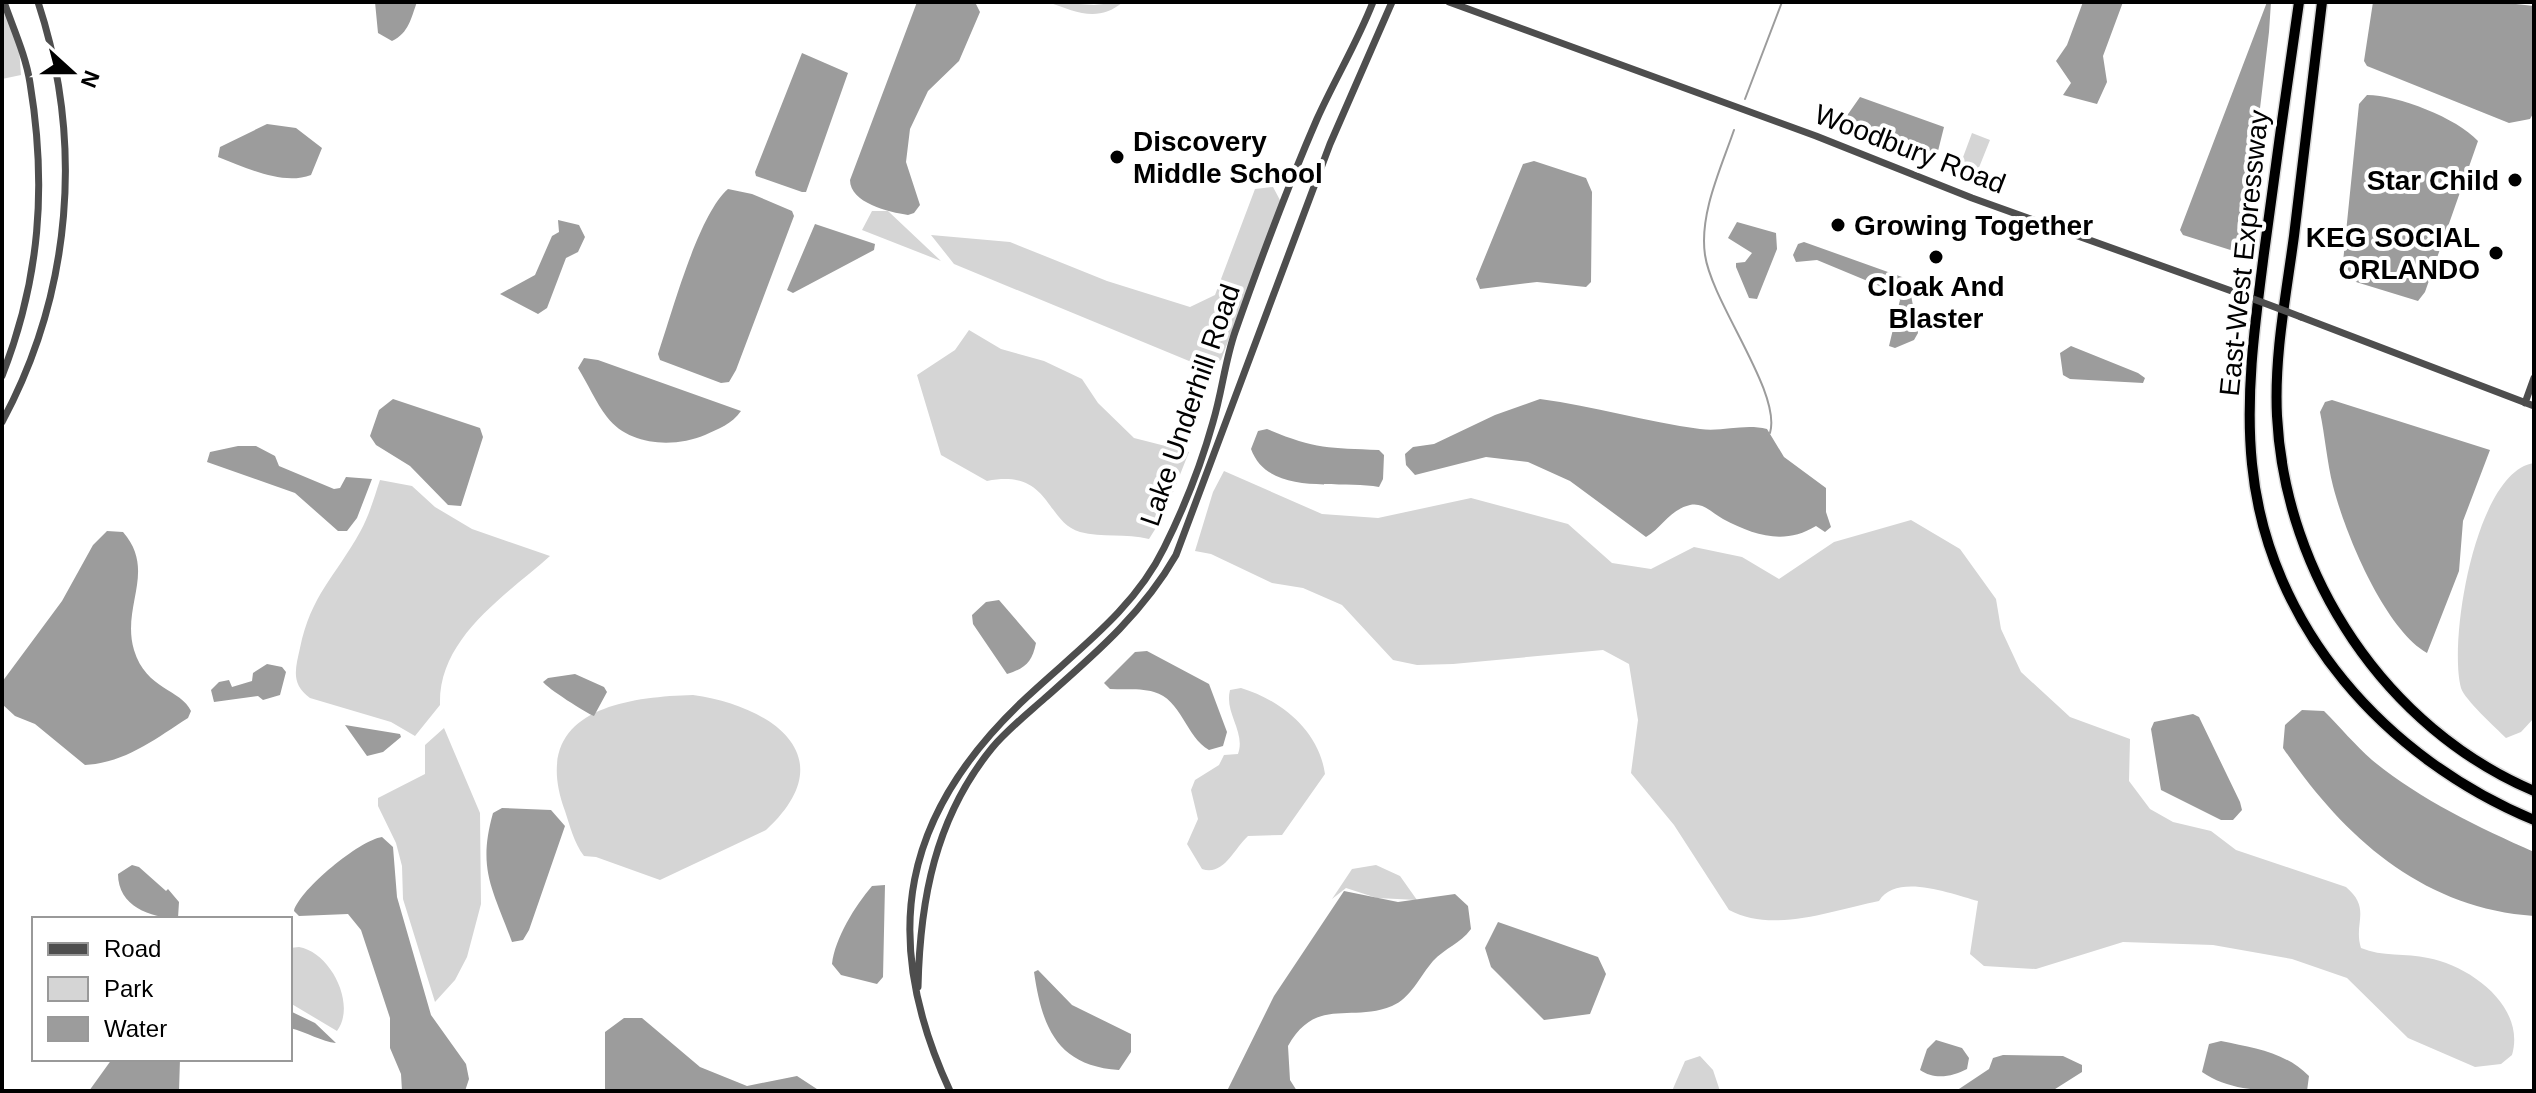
<svg xmlns="http://www.w3.org/2000/svg" width="2536" height="1093" font-family="Arial,sans-serif">
  <rect width="100%" height="100%" fill="#fff"/>
  <!-- green -->
  <path fill="#d5d5d5" d="M1048,2L1094,5L1123,2C1098,23 1076,12 1048,2Z
    M2,3L19,48L21,75L2,79Z
    M1972,133L1990,140L1976,175L1959,168Z
    M1273,187L1281,202L1221,360L1206,368L954,264L931,235L1010,242L1107,281L1190,307L1215,295L1255,189Z
    M872,211H888L941,261L862,230Z
    M969,330L1001,349L1044,361L1082,379L1098,403L1134,438L1189,452L1164,515L1149,539C1126,533 1102,538 1080,532C1045,522 1051,468 987,481L941,455L917,375L955,350Z
    M2534,463V718L2521,732L2506,738C2495,727 2465,700 2461,688C2448,640 2476,471 2534,463Z
    M1224,471L1322,514L1378,518L1471,498L1568,524L1612,563L1651,569L1694,547L1742,557L1779,579L1834,542L1911,520L1960,549L1996,599L2001,629L2021,672L2070,717L2130,739L2129,781L2150,809L2173,822L2211,831L2236,850L2346,887C2372,909 2353,923 2361,948C2382,957 2406,953 2428,958C2471,966 2526,1007 2512,1055L2501,1064L2475,1067L2408,1038L2347,978L2292,959L2213,945L2123,942L2036,969L1984,966L1970,954L1978,901C1952,894 1896,872 1879,901C1833,910 1773,934 1729,910L1674,825L1631,773L1638,720L1629,664L1603,650L1453,664L1417,665L1393,660L1342,605L1303,588L1272,583L1211,554L1195,551L1213,492Z
    M380,480L412,486L435,507L472,529L550,556C505,596 438,638 440,705L415,736L391,722L310,698C291,684 295,670 300,648C311,595 335,577 360,532C369,516 374,498 380,480Z
    M1241,688C1281,700 1319,731 1325,774L1282,835L1248,836C1233,850 1224,876 1202,869L1187,844L1198,819L1191,790L1195,780L1219,765L1224,755L1238,754C1246,732 1224,713 1230,690Z
    M693,695C771,706 846,756 766,830L660,880L596,857L584,856C574,843 570,826 565,811C529,713 618,697 693,695Z
    M444,728L480,813L481,904L467,957L455,980L435,1002L403,899L402,866L396,843L378,806V798L425,774V745Z
    M1376,865L1400,876L1417,900L1377,898L1346,888L1332,899L1352,869Z
    M299,947C330,952 357,1004 337,1031L290,1003V948Z
    M1700,1056L1713,1070L1720,1091H1672L1685,1061Z"/>
  <!-- water -->
  <path fill="#9c9c9c" d="M375,2H417C411,18 409,33 392,41L378,33Z
    M917,2H975L980,12L959,61L928,91L910,129L906,162L920,205L914,213L908,215C889,212 850,203 850,180Z
    M2083,2H2123L2103,56L2107,82L2097,104L2063,95L2071,83L2056,61L2067,45Z
    M2267,2H2271L2269,32L2244,244L2240,253L2183,235L2180,230Z
    M2373,2H2498L2534,6V112L2530,119L2509,123L2367,66L2364,61Z
    M802,53L848,73L806,192H802L756,176L755,172Z
    M2367,95C2398,95 2457,118 2478,141L2425,292L2418,301L2356,282L2343,262L2359,104Z
    M1860,97L1944,127L1937,155L1931,157L1848,125L1846,117Z
    M267,124L296,128L322,148L311,175C282,186 245,167 218,157L220,147Z
    M1534,161L1586,178L1592,192L1591,282L1586,287L1537,282L1480,289L1476,279L1523,164Z
    M728,189L752,194L792,211L794,216L736,370L729,382L721,383L660,360L658,354C672,313 698,215 728,189Z
    M558,220L579,225L585,237L578,252L566,258L547,308L538,314L500,294L535,275L552,236L559,232Z
    M1737,222L1776,233L1777,249L1757,299L1749,298L1736,267V263L1745,262L1752,253L1728,238Z
    M815,224L875,244L874,250L793,293L787,290Z
    M1804,242L1902,277L1909,284L1918,333L1914,340L1895,348L1889,346L1900,300L1894,292L1817,260L1796,262L1793,255L1798,244Z
    M2071,346L2138,373L2145,378L2143,383L2070,379L2063,375L2060,353Z
    M584,358L598,360L741,411C732,424 718,429 705,435C674,448 629,446 607,417C596,403 588,384 578,368Z
    M393,399L480,428L483,437L461,506L448,505L410,466L376,445L370,436L379,410Z
    M1540,399C1594,406 1646,422 1700,429C1724,432 1744,423 1767,429L1784,457L1826,488V512L1831,527L1825,532L1816,526C1785,545 1755,536 1723,519C1712,513 1703,502 1690,505C1669,510 1662,528 1646,537L1570,481L1528,462L1486,457L1415,475L1406,465L1405,454L1413,447L1434,444L1495,415Z
    M2332,400L2490,450L2463,521L2459,571L2427,653C2384,628 2345,533 2333,486C2327,462 2325,436 2320,412L2325,402Z
    M1267,429C1314,449 1329,448 1379,450L1384,455L1383,479L1379,487C1340,479 1269,498 1251,449L1258,431Z
    M238,446H256L275,456L279,466L334,489L340,488L346,477L372,479L357,518L347,531H338L295,493L207,462L210,452Z
    M107,531L123,532C157,571 121,606 134,650C146,690 181,689 191,711L188,718C155,739 125,763 85,765L35,724L15,716L2,704V682L62,601L93,545Z
    M999,600L1036,643C1032,662 1026,668 1007,674L973,624L972,615L986,602Z
    M1147,651L1209,684L1227,732L1223,746L1209,750C1186,737 1181,699 1154,692C1141,688 1124,690 1110,689L1104,683L1135,652Z
    M267,664L282,667L286,672L280,695L263,700L258,696L214,702L211,690L219,682L229,680L232,687L252,681L253,673Z
    M575,674L604,687L607,692L594,716C586,713 547,688 543,682L548,678Z
    M2302,710L2324,711C2340,727 2355,745 2372,760C2419,799 2478,827 2534,852V916C2421,908 2343,836 2283,748L2285,725Z
    M2193,714L2199,717L2240,802L2242,810L2233,820H2221L2161,790L2151,729L2154,722Z
    M345,725L400,734L401,737L383,752L367,756Z
    M502,808L551,810L565,826L529,930L523,940L512,942C493,889 477,870 493,813Z
    M382,837L393,847L397,897L431,1015L466,1064L469,1079L465,1091H402L401,1074L390,1048V1018L361,930L348,914L299,916L294,911C300,889 360,840 382,837Z
    M132,865L139,867L166,891L168,889L179,902L178,918C150,918 118,906 118,874Z
    M885,885L883,977L877,984L841,975L832,964C835,938 855,906 872,886Z
    M1344,891L1398,902L1455,894L1468,906L1471,929C1460,944 1445,948 1433,961C1420,976 1411,998 1392,1006C1350,1023 1316,996 1288,1046L1290,1080L1297,1091H1227L1274,996Z
    M1498,922L1598,957L1606,974L1590,1014L1544,1020L1491,967L1485,948Z
    M1038,970L1072,1005L1131,1034V1052L1119,1070C1057,1066 1042,1027 1034,972Z
    M290,1011L315,1023L336,1043C322,1042 307,1032 290,1028Z
    M624,1018H642L700,1067L747,1086L797,1076L820,1091H605V1032Z
    M1936,1040L1962,1048L1969,1058L1967,1069C1952,1077 1934,1080 1920,1070L1927,1049Z
    M2221,1041C2254,1048 2285,1052 2309,1076L2307,1091C2272,1091 2232,1093 2202,1072L2209,1044Z
    M2003,1055L2063,1056L2082,1065V1072L2052,1091H1956L1989,1069L1993,1058Z
    M112,1059H180L179,1091H89Z"/>
  <g fill="none" stroke-linecap="round" stroke-linejoin="round">
    <!-- stream -->
    <path stroke="#9c9c9c" stroke-width="2" d="M1745,99L1782,2
      M1734,130C1721,168 1699,214 1705,255C1712,303 1782,393 1770,433"/>
    <!-- highway casing -->
    <g stroke="#dbdbdb" stroke-width="13">
      <path id="highway" d="M2299,2C2287,86 2275,169 2264,253C2255,323 2245,394 2252,464C2268,628 2387,759 2534,820
        M2322,2C2312,80 2304,158 2294,236C2286,296 2274,356 2277,416C2285,576 2386,728 2534,791"/>
    </g>
    <!-- minor -->
    <path stroke="#4e4e4e" stroke-width="7" d="M1449,2L1816,136L1972,198L2240,294
      M2301,317L2534,406
      M2,376C40,279 47,186 30,83C26,56 13,28 4,2
      M2525,403L2534,378
      M2,422C72,292 84,142 38,2
      M918,987C920,900 935,818 992,748C1007,730 1027,714 1045,698C1095,654 1143,613 1176,555L1330,144L1392,2
      M950,1091C878,936 902,813 1027,697C1076,651 1134,610 1164,548C1184,508 1201,465 1213,422C1222,392 1225,361 1235,332C1260,261 1287,188 1317,119C1335,79 1357,43 1373,2"/>
    <!-- highway -->
    <use href="#highway" stroke="#000" stroke-width="10"/>
    <!-- minor-bridge -->
    <path stroke="#4e4e4e" stroke-width="7" d="M2240,294L2301,317"/>
  </g>
  <!-- markers -->
  <g fill="#000" stroke="#fff" stroke-width="3">
    <circle cx="1117" cy="157" r="8"/>
    <circle cx="2515" cy="180" r="8"/>
    <circle cx="1838" cy="225" r="8"/>
    <circle cx="2496" cy="253" r="8"/>
    <circle cx="1936" cy="257" r="8"/>
  </g>
  <g text-anchor="middle" dominant-baseline="central" stroke-width="8" stroke-linejoin="round" paint-order="stroke">
    <!-- poi labels -->
    <g font-size="28" font-weight="bold" fill="#000" stroke="#fff" text-anchor="start">
      <text x="1133" y="141">Discovery<tspan x="1133" dy="32">Middle School</tspan></text>
      <text x="2499" y="180" text-anchor="end">Star Child</text>
      <text x="1854" y="225">Growing Together</text>
      <text x="2480" y="237" text-anchor="end">KEG SOCIAL<tspan x="2480" dy="32">ORLANDO</tspan></text>
      <text x="1936" y="286" text-anchor="middle">Cloak And<tspan x="1936" dy="32">Blaster</tspan></text>
    </g>
    <!-- street labels -->
    <g font-size="28" fill="#000" stroke="#fff">
      <text transform="translate(1910 149) rotate(21)">Woodbury Road</text>
      <text transform="translate(2244 253) rotate(-84)">East-West Expressway</text>
      <text transform="translate(1190 405) rotate(-71)">Lake Underhill Road</text>
    </g>
  </g>
  <!-- border -->
  <rect width="2536" height="1093" fill="none" stroke="#000000" stroke-width="8"/>
  <!-- legend -->
  <rect x="32" y="917" width="260" height="144" fill="#ffffff" stroke="#999999" stroke-width="2"/>
  <rect x="48" y="943" width="40" height="12" fill="#4e4e4e" stroke="#999999" stroke-width="2"/>
  <text x="104" y="957" font-size="24" fill="#000000">Road</text>
  <rect x="48" y="977" width="40" height="24" fill="#d5d5d5" stroke="#999999" stroke-width="2"/>
  <text x="104" y="997" font-size="24" fill="#000000">Park</text>
  <rect x="48" y="1017" width="40" height="24" fill="#9c9c9c" stroke="#999999" stroke-width="2"/>
  <text x="104" y="1037" font-size="24" fill="#000000">Water</text>
  <!-- north arrow -->
  <g transform="translate(72 72) rotate(111)" stroke="#ffffff" stroke-width="6" paint-order="stroke">
  <path d="M0-6L14 30L0 20L-14 30Z" fill="#000000"/>
  <text y="-12" font-size="22" font-weight="bold" text-anchor="middle" fill="#000000">N</text>
  </g>
</svg>
